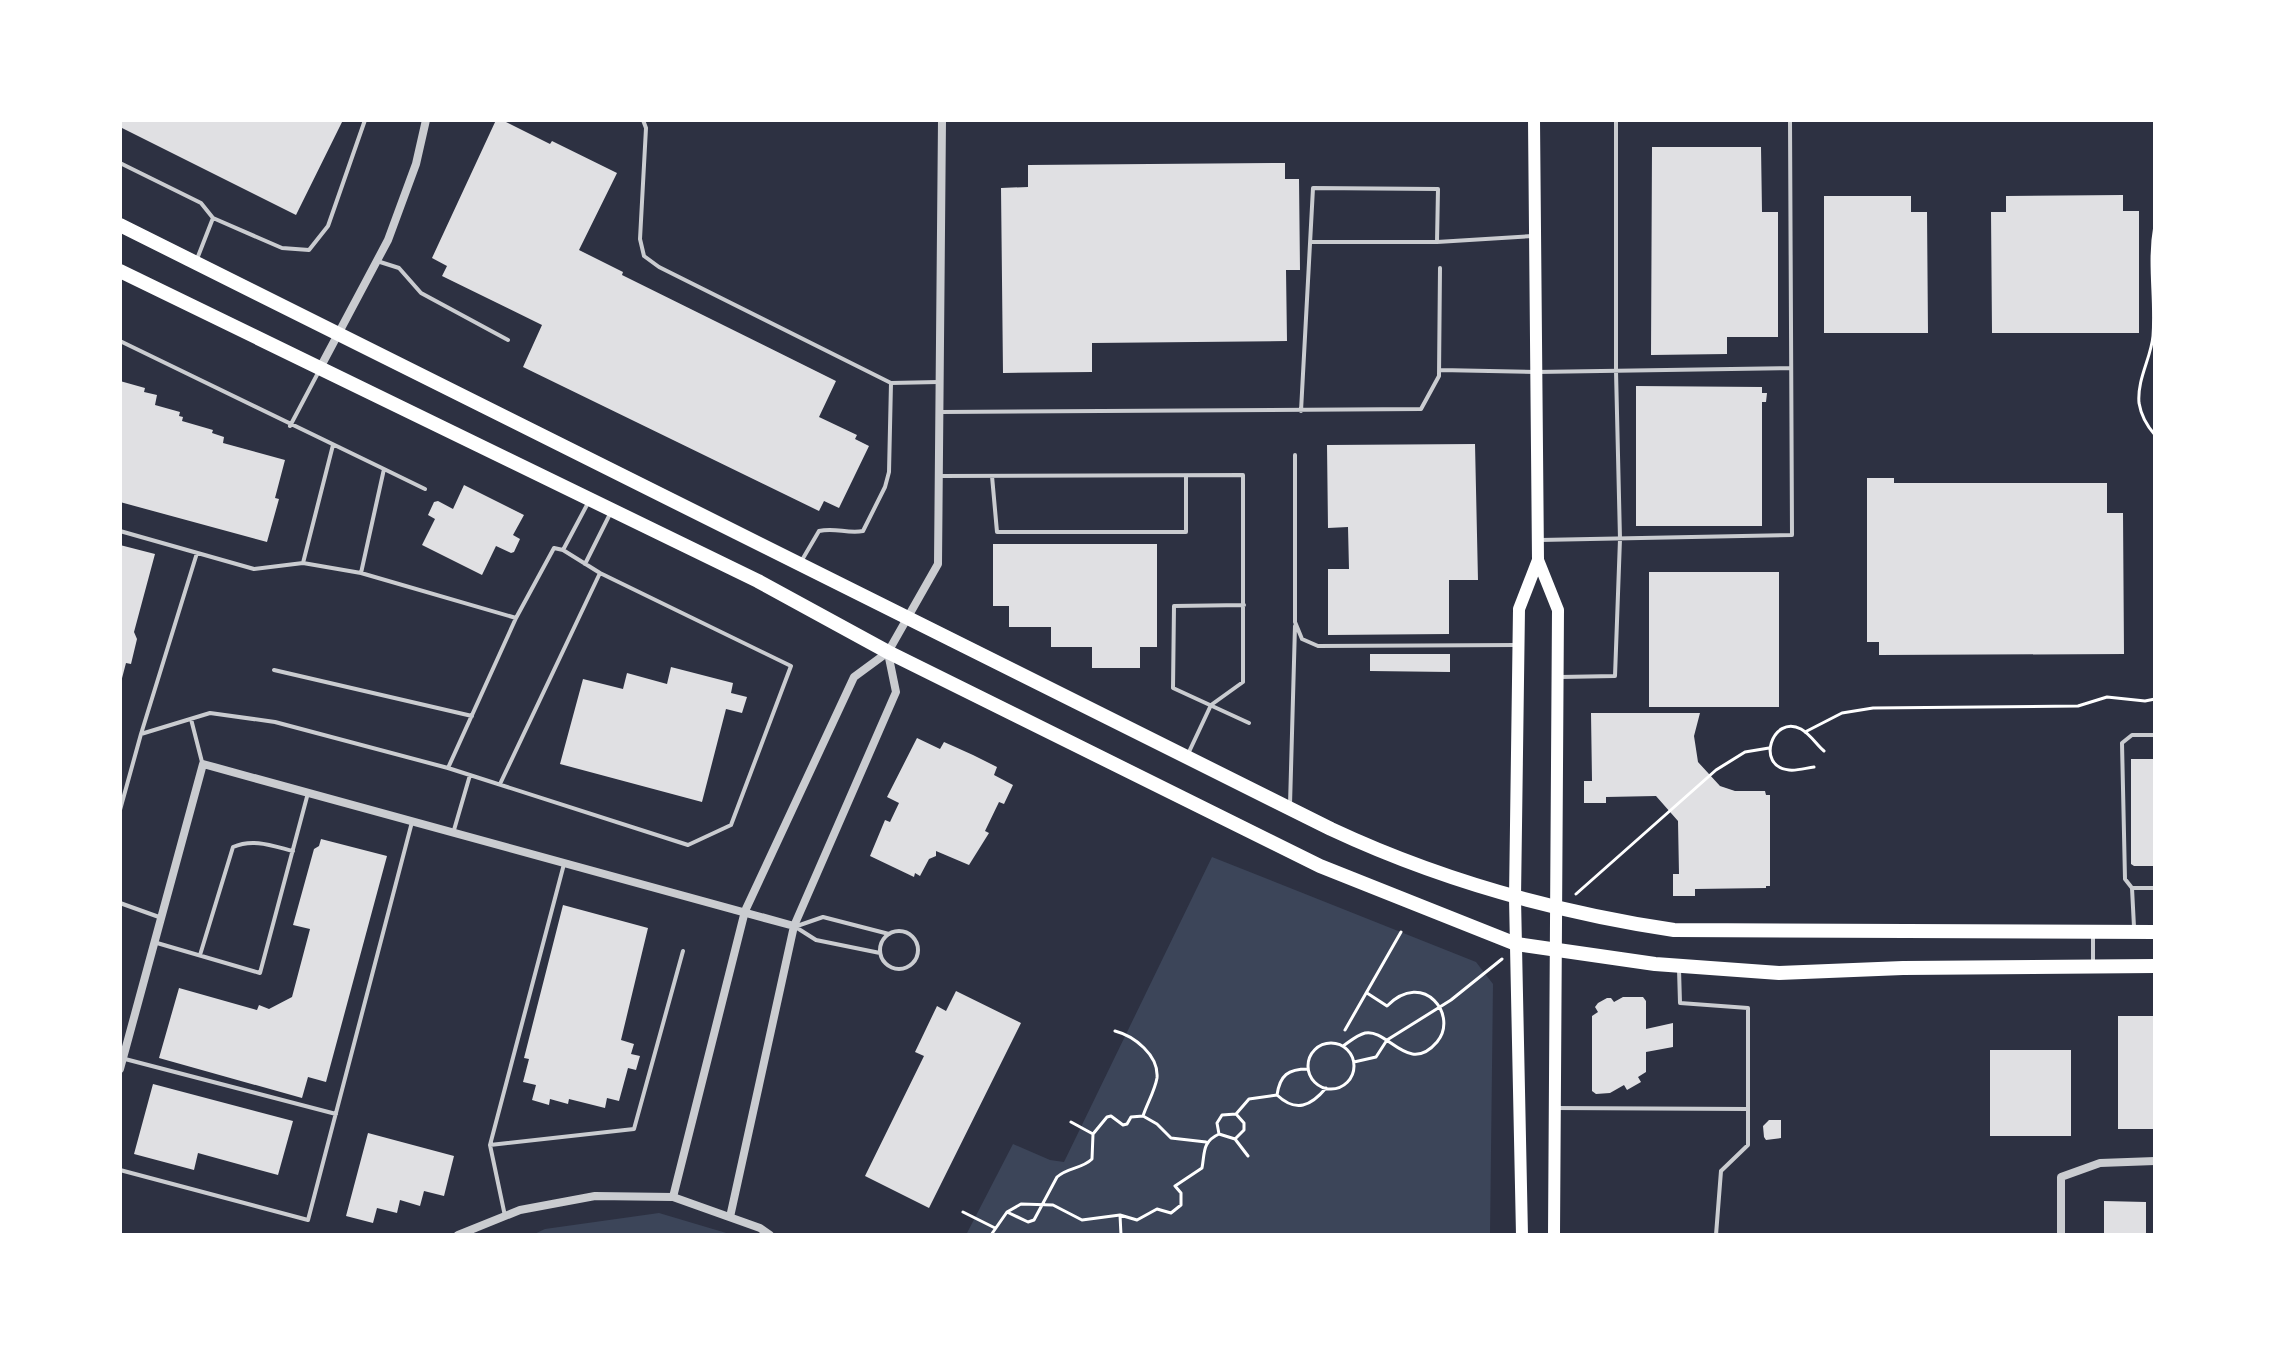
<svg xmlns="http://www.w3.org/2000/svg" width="2275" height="1355" font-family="Jost,sans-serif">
  <rect width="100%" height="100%" fill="#2d3142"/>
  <!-- green -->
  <path fill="#3c4559" d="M1212,857L1476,962L1493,984L1490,1235H966L1013,1144L1050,1160L1064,1162Z
    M659,1213L733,1235H532L545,1229Z"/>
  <!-- building -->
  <path fill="#e0e0e3" d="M120,120H343L296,215L120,127Z
    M496,120H502L550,144L552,141L617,173L579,250L623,272L622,275L836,381L819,417L857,435L855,439L869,446L839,508L824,501L819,511L523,367L542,325L442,276L447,266L432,258Z
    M1652,147H1761L1762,212H1778V337H1727V354L1651,355Z
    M1285,163V179H1299L1300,270H1286L1287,341L1092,343V372L1003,373L1001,188L1028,187V165Z
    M2123,195V211H2139V333H1992L1991,212H2006V196Z
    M1824,196H1911V212H1927L1928,333H1824Z
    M120,381L145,388L144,392L157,395L155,405L180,412L179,416L183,417L182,421L213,430L212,433L224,437L223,443L285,460L275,498L279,499L267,542L120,502Z
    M1636,386L1762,387V393H1767L1766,402H1762V526H1636Z
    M1475,444L1478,580H1449V634L1328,635V569H1349L1348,527L1328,528L1327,445Z
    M1867,478H1894V483H2107V513H2123L2124,654L1879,655V642H1867Z
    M464,485L524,515L513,535L520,539L514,552L511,553L496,546L482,575L422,545L435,519L428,515L434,502L438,501L453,509Z
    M993,544H1157V647H1140V668H1092V647H1051V627H1009V606H993Z
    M120,545L155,554L134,632L137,639L131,664L126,663L121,682Z
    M1649,572H1779V707H1649Z
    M1370,654H1450V672L1370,671Z
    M671,667L733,683L731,693L747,697L742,713L726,709L702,802L560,764L583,679L623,689L627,673L667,684Z
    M1591,713H1700L1694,736L1698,762L1720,786L1735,791H1765L1766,795H1770V886H1766V888L1695,889V896H1673V874H1679L1678,821L1656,796L1606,797V803H1584V781H1592Z
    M917,738L940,749L944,742L973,755L997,767L994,775L1013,785L1004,804L999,802L985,831L989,833L969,865L936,851V856L929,859L920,876L915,873L914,877L870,856L885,820L890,822L899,803L887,797Z
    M2131,759H2155V866H2134L2131,864Z
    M321,839L387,856L326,1082L308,1077L302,1098L159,1058L179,988L257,1010L259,1005L269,1009L292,997L310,929L293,925L314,849L319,846Z
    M563,905L648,928L621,1040L634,1044L631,1054L640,1056L636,1070L628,1068L619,1101L607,1098L605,1108L569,1099L568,1104L550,1099L549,1105L532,1100L536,1085L523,1082L529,1059L524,1058Z
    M956,991L1021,1023L929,1208L865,1176L924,1056L915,1052L937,1006L946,1011Z
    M1623,997H1643L1646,1001V1029L1673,1023V1047L1646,1052V1072L1638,1077L1641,1082L1627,1090L1624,1085L1610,1093L1596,1094L1592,1091V1016L1598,1012L1595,1007L1598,1003L1607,998H1611L1614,1002Z
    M2118,1016H2155V1129H2118Z
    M1990,1050H2071V1136H1990Z
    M153,1084L293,1121L278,1175L198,1153L194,1170L134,1154Z
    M1769,1120H1781V1138L1766,1140L1764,1137L1763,1126Z
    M368,1133L454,1156L444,1196L424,1191L420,1206L400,1200L397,1213L377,1208L373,1223L346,1216Z
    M2104,1201L2146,1202V1235H2104Z"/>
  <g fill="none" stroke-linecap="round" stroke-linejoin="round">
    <!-- path -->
    <path stroke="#fff" stroke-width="3" d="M2155,225C2148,264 2156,298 2153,336C2151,358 2137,379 2139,403C2141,415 2147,426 2155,435
      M1805,732L1842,713L1873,708L2078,706L2107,697L2145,701L2155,699
      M1814,767C1806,768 1797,771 1789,770C1755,767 1772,714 1801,729C1810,734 1817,745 1824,751
      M1576,894L1716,770L1745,752L1769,748
      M1345,1030L1401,932
      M1115,1031C1134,1036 1159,1055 1157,1078C1155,1090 1147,1104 1143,1116L1157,1124L1171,1138L1206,1142
      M1308 1066a23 23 0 1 1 46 0a23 23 0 1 1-46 0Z
      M1343,1046C1349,1042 1357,1035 1365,1033C1388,1028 1408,1076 1437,1042C1459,1016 1424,969 1387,1006L1367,993
      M1354,1062L1376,1057L1387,1040L1451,1000L1502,959
      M1277,1095C1280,1075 1288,1069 1308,1069
      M1093,1134L1107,1117L1111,1116L1123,1125L1127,1124L1131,1117L1143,1116
      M1219,1134L1235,1139L1248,1156
      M1235,1139L1244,1130V1123L1236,1114
      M963,1212L995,1228
      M1007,1212L1028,1222L1034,1220L1057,1177C1068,1167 1082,1169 1092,1159L1093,1134L1071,1122
      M976,1235H979
      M991,1235L1007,1212L1021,1204L1053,1205L1082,1220L1120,1215
      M1121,1235L1120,1215L1137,1220L1157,1209L1171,1213L1181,1205V1193L1175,1186L1202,1168C1205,1152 1202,1142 1219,1134L1217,1123L1222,1115L1236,1114L1249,1099L1277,1095C1296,1113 1311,1106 1326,1088"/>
    <!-- service -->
    <path stroke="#caccd0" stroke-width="4" d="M643,120L646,128L640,239L644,256L659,267L891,383L938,382
      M120,163L201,203L213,218L197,259
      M213,218L282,248L309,250L328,226L365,120
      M1311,242H1437
      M377,261L399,268L421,293L508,340
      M120,341L384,469L361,573L516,618L448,768L275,722L210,713L141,734L120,810
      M1440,370L1536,372L1791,368
      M1301,411L1313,188L1438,189L1437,242L1533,236
      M941,412L1421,409L1439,376L1440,268
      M290,426L319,371
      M1295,455V622L1302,639L1318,646L1516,645
      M384,469L425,489
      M941,476L1243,475V682L1211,705L1188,754
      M992,476L997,532H1186V476
      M120,531L254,569L303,563L361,573
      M1540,540L1792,535L1790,120
      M563,550L588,503
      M802,560L819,531C835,527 847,534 863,531L885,487L889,472L891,383
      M303,563L333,445
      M585,564L611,512
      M1244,605L1174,606L1173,688L1249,723
      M274,670L472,716
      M1560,677L1615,676L1620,539L1616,371V120
      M191,719L202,762
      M141,734L197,553
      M448,768L688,845L731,825L791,666L600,573L563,550L554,548L516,618
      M500,784L600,573
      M1290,805L1295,626
      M454,830L470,775
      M564,864L490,1145L634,1129L683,951
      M2132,888H2155
      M120,903L159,917
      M794,926L816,940L880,953
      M797,926L823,917L889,934
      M2134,927L2132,888L2125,879L2122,743L2132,735H2155
      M880 950a19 19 0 1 1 38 0a19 19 0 1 1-38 0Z
      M2093,934V961
      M157,943L260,973L308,793
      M200,955L233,847C253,838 273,846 293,851
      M1679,969L1680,1003L1748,1008V1109
      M125,1059L336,1114
      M1555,1108L1748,1109V1145L1721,1171L1716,1235
      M490,1145L505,1216
      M120,1170L308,1220L412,822"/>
    <!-- minor -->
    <path stroke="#caccd0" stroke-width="8" d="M320,368L388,240L416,164L426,120
      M120,1069L203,764L794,926
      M673,1197L745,911L854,677L888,652L938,564L942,120
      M730,1217L794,926L896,692L888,653
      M458,1235L520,1210L595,1196L673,1197L760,1228L770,1235
      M2061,1235V1177L2100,1163L2155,1161"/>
    <!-- secondary -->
    <path stroke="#fff" stroke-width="12" d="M1534,120L1538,560L1558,610L1554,1235
      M1522,1235L1515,898L1519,609L1538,560"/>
    <!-- primary -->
    <path stroke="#fff" stroke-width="14" d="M120,225L1331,829C1440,880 1555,912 1674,930L2155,932
      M120,271L758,581L888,652L1320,866L1516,944L1655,964L1779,973L1903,968L2155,966"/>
  </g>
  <!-- border -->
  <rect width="2275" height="1355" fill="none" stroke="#ffffff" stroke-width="244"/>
</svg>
